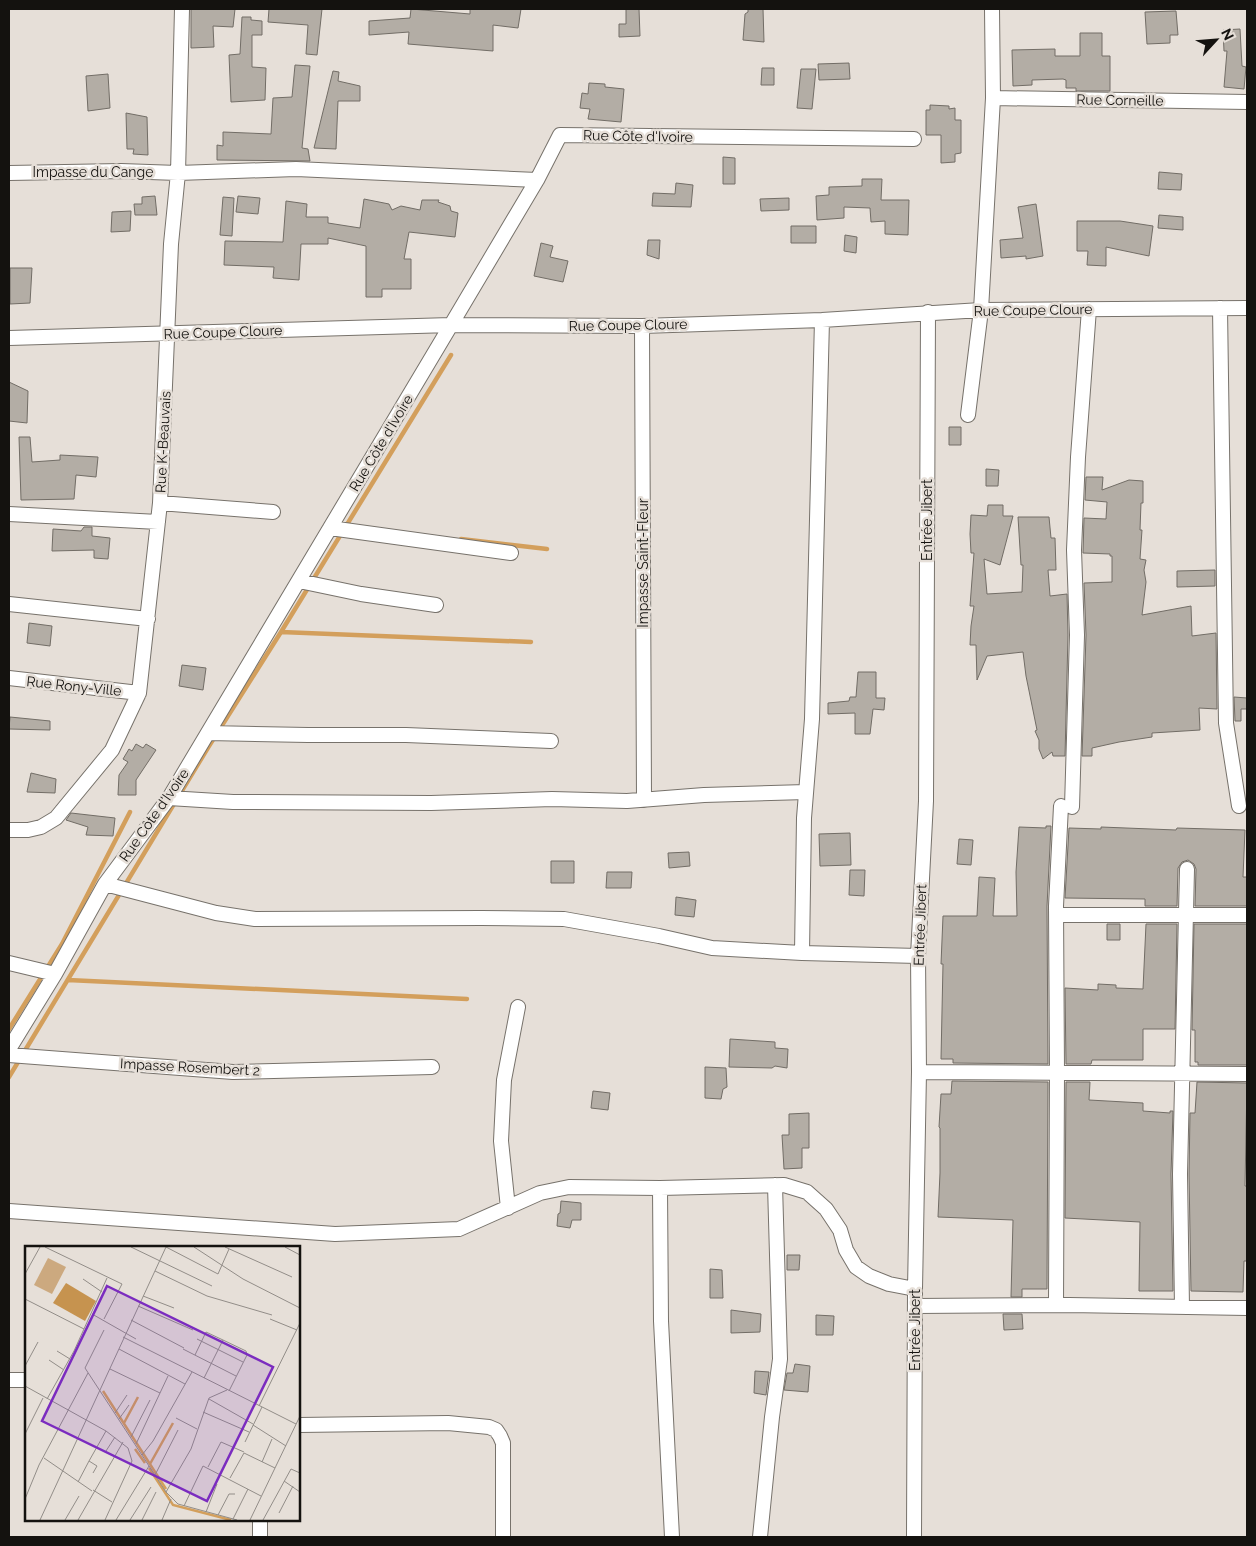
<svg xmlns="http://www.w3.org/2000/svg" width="1256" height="1546" font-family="Raleway,sans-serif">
  <rect width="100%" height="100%" fill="#e6dfd8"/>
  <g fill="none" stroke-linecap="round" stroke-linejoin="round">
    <!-- stream -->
    <path stroke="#d39f5c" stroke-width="4.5" d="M461,539L547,549
      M281,632L531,642
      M68,980L467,999
      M9,1029L62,944L130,812
      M9,1077L209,746L281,632L451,355"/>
  </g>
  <!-- building -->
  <path fill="#b3ada5" stroke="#726d66" d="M191,9H235L233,27L213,26L214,47L191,48Z
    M269,9H322L317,55L306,54L308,25L268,22Z
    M411,9L470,14V9H521L518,28L493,25V51L408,44L409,32L369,35V21L410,18Z
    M626,9H639L640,36L619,37V24H626Z
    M748,9H763L764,42L743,40L745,14L748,12Z
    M1176,11L1178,35H1170V43L1147,44L1145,12Z
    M242,17H251V20L262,21V35H252V67L266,68L265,100L231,102L229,55L240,54Z
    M1240,29L1242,66L1246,67L1244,89L1224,87L1227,51H1224L1223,30Z
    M1080,33H1102V56H1110V91H1076V88H1066V80L1063,79L1032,80V85L1013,86L1012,50L1055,49V56H1080Z
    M849,63L850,79L819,80L818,64Z
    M295,65L310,66L302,148L308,149L310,161L217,160V145L223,146V132L271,134L273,98L292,97Z
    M762,68H774V85H761Z
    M801,69H816L812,109L797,108Z
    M333,71L339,72L338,81L360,86V101H338L336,149L314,148Z
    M108,74L110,108L88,111L86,76Z
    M589,83L605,84V87L624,89L621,122L588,119L590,109L580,108L582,93L588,94Z
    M930,105L949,106V109L955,108V120H961V153L955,154V162L941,163V135H926V110H930Z
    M126,113L147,117L148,155L133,154L134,149H127Z
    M723,157L735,158V184H723Z
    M1159,172L1182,174L1181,190L1158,189Z
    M862,179H882L881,200H909L908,235L885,234V221L871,222L870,208L844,207V218L817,220L816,196L829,195V187L862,186Z
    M676,183L693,185L691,207L652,206L653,193L675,194Z
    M155,196L157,215H135L134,204H142V197Z
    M238,196L260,198L258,214L236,212Z
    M223,197L234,198L232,236L220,235Z
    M789,198V210L761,211L760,199Z
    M364,199L389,204L392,210L401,206L420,210L422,200H439L438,202L450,206L451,211L458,213L455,237L409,232L404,259H411V289H382V297H366V246L328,238V244H301L299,280L273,278L274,267L224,265L225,241L283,242L286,201L307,204L306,217H328V223L360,228Z
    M1036,204L1043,256L1026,259V256L1001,258L1000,240L1023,238L1018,207Z
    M131,211L130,231L111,232L112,212Z
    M1159,215L1183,217V230L1158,228Z
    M1077,221H1120L1153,226L1149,256L1106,247V266L1087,265L1088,251H1077Z
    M791,226H816V243H791Z
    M845,235L857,237L856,253L844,251Z
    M648,240H660L659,259L647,255Z
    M541,243L553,246L550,257L568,261L563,282L534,276Z
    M10,268H32L30,303L10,304Z
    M9,382L28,391L27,423L9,421Z
    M949,427H961V445H949Z
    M19,437H30L32,462L60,460V455L98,457L96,477L76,475L74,499L21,500Z
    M986,469L999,470L998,486H986Z
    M1086,477H1103L1102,490L1129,480L1143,481V503H1141L1140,530H1142L1140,559L1146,560L1144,570L1146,582L1142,615L1191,606L1192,636L1216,633L1217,709L1199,708L1200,730L1152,733V737L1119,742L1092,748V756H1082L1086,635L1084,583L1112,582V556H1110V554L1083,553L1084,518L1106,519L1107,502L1085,500Z
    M988,505H1003V516H1013L1000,565L984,559L987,594L1022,592L1023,565H1021L1018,517H1049L1051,538H1055L1056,570H1048L1050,596L1067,594L1068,635L1065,756H1053L1052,752L1043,759L1039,749V740L1035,731L1037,730L1026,676L1023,652L987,656L977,680L976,645H970L971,626L974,606H970L974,553H971L970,534L971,515L987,516Z
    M84,527H92V536L110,538L108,559L94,558V550L52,551L53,529L81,531Z
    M1215,570V586L1177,587V571Z
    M29,623L52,626L50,646L27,643Z
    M182,665L206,668L203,690L179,686Z
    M858,672H876V698H885L884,710L873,709L870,734H855V713L828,714V703L849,701L850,697H856Z
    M1234,697L1247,698V709H1241V721H1235Z
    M10,717L50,721V730L9,729Z
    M136,744L143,748L146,744L156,750L136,780V795H118L119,775L128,762L123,759L129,749L132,751Z
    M31,773L56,779L55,793L27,792Z
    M71,813L115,818L113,836L86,835L88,827L66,820Z
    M1046,826H1051L1047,906L1048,1064L953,1063V1059H941L943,964H941L943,916H977L979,877L995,878L993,916H1017L1016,872L1019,827L1046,828Z
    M1101,827L1176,830L1177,828L1245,830L1243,877H1247V906H1195L1196,869L1194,864L1188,860L1182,862L1178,868L1177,906H1145V899L1065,898L1069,828L1101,829Z
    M850,833L851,865L820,866L819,834Z
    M959,839L973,840L971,865L957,864Z
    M689,852L690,866L669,868L668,853Z
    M551,861H574V883H551Z
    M850,870H865L864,896L849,895Z
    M607,872H632L631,888H606Z
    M676,897L696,900L694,917L675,915Z
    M1107,924H1120V940H1107Z
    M1146,924H1177L1175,1029H1143V1060H1092L1091,1064H1066L1065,988L1098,990V984L1116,985V988L1143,989Z
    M1194,924H1247V1065H1198V1062H1195V1030H1192Z
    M730,1039L775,1042V1048L788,1049L787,1068L775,1066L772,1068L729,1067Z
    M705,1067L726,1068L727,1087L723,1089L721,1099L705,1098Z
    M952,1081L1048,1082L1047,1289H1022V1297H1011L1013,1220L938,1217L940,1173V1128L939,1127L941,1094H951Z
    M1066,1082H1090L1089,1100L1143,1103V1111L1170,1113V1111H1173L1171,1174L1173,1291H1139L1140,1222L1065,1218Z
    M1197,1082L1247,1083L1245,1186H1247V1261H1244L1243,1292L1191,1291L1189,1174L1190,1113H1195Z
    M593,1091L610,1093L608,1110L591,1108Z
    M809,1113V1148H802V1168L784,1169L782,1135H789V1114Z
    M561,1201L581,1203V1220H572L570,1228L557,1226L558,1214L560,1213Z
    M787,1255H800L799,1270H787Z
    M710,1269L722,1270L723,1298H710Z
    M731,1310L761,1314L760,1332L731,1333Z
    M1003,1314H1022L1023,1329L1004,1330Z
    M816,1315L834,1316L833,1335H816Z
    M795,1364L810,1366L808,1392L784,1390L787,1373H793Z
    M755,1371L769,1372L766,1395L754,1393Z"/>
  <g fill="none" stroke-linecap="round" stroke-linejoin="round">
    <!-- street casing -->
    <g stroke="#77726b" stroke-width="16">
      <path id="street" d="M993,98L1247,102
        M9,173L121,171L178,173L296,169L537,180
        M1220,308L1226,723L1239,806
        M642,326L644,800
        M9,338L451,325L642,326L822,320L981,310L1247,308
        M968,415L981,310L993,98L992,9
        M160,503L273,512
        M9,514L158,522
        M330,528L511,553
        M299,581L361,594L436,605
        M9,604L148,619
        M9,678L139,693
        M208,733L308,735H406L551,741
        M169,798L233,802L431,803L552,799L627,801L704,795L806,792
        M1072,807L1077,635L1074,550L1078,457L1089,309
        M9,830H28L41,827L56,818L112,750L139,693L160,503L171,244L178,173L182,9
        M105,884L216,913L255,919L481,918L564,919L659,936L712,948L802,953L918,956
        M1056,915H1247
        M802,953L804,818L812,719L822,320
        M9,963L55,974
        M9,1049L55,974L105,884L169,798L451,325L537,180L560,135L914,139
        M9,1055L233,1072L432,1067
        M919,1072L1247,1074
        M660,1188L661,1321L672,1537
        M508,1208L501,1141L504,1080L518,1007
        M9,1211L335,1234L459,1229L540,1193L569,1187L660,1188L784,1185L807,1192L826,1209L840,1230L846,1250L856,1267L869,1276L889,1284L915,1289
        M1056,1305L1057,1072L1056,906L1061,806
        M916,1306L1069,1305L1247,1308
        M1182,1307L1180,1174L1187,869
        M9,1380H26
        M299,1425L448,1423L489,1427L496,1430L500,1436L503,1443V1537
        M260,1537V1520
        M760,1537L772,1417L780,1359L775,1185
        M914,1537L915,1289L919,1072L918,956L926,801L928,312"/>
    </g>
    <!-- street -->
    <use href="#street" stroke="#fff" stroke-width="14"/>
  </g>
  <g text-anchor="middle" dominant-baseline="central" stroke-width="5" stroke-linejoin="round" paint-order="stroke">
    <!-- street labels -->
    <g font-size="14" fill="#14120f" stroke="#e6dfd8">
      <text transform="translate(1120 100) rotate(1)">Rue Corneille</text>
      <text transform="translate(638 136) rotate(1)">Rue Côte d'Ivoire</text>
      <text x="93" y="172">Impasse du Cange</text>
      <text transform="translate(1033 310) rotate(-1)">Rue Coupe Cloure</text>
      <text transform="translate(628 325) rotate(-1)">Rue Coupe Cloure</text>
      <text transform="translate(223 332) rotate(-2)">Rue Coupe Cloure</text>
      <text transform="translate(163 442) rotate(-87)">Rue K-Beauvais</text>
      <text transform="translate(381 443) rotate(-59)">Rue Côte d'Ivoire</text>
      <text transform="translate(927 520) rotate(-90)">Entrée Jibert</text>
      <text transform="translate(643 563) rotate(-90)">Impasse Saint-Fleur</text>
      <text transform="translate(74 686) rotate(6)">Rue Rony-Ville</text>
      <text transform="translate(154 815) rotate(-55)">Rue Côte d'Ivoire</text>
      <text transform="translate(920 925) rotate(-88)">Entrée Jibert</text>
      <text transform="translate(190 1067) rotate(3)">Impasse Rosembert 2</text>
      <text transform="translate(915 1330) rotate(-90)">Entrée Jibert</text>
    </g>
  </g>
  <!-- overview -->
  <g transform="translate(25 1246)">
    <rect width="275" height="275" fill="#e6dfd8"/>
    <path d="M23,12L41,21L27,48L9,39Z" fill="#cca97f"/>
    <path d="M41,37L71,55L60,75L28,57Z" fill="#c6934f"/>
    <path fill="none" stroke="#d39f5c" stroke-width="2.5" d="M78,145L141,243M99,177L113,151M110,203L120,217M125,218L148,177M124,222L148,259L206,274"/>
    <path fill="none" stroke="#928d88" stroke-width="1" d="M20,1L97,38L79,73M106,1L187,40M141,1L193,28L204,3M169,1L218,33L275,62M200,1L267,31M260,1L275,9M130,25L182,50L247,69M0,28L15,1M58,33L77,46M118,50L149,62M0,53L59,83M113,60L168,84M67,68L111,93M245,73L272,84M106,74L159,102M79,84L60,122L141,246L153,258L212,274M98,91L271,178M172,93L218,116M94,103L160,138M158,103L211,130M32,105L45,113M170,109L181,86L198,94M24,114L39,124M0,120L13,96M85,123L135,147M179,132L198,94L221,105L222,109L204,145M0,140L81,185L103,202L107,215L80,274M22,153L49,105L82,32M184,153L228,178M234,160L275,77M178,166L224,186M90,167L102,149M151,172L172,183M94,173L104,159M228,179L261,200M0,188L18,152M106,191L125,154M220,196L237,161M111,198L143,130M81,205L90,191M117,209L128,195L167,126M19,212L67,245M237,216L247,193M183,221L196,196L219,206M68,227L72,220L64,215L81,185M130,229L153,184M205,232L219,207L250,222M259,235L275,246M53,236L64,215M68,244L87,256M141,246L166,203L184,152L202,144M0,253L14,219L63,127M159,260L178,220L236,250M181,266L192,238M254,267L268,240M193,269L204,248H210M208,273L223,243M15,274L141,1M40,274L54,250M53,274L98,196M91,274L124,220M105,274L126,241M117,274L131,246M137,274L146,253M225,274L275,170M238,274L266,223L275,227"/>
    <path fill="#7b2cbf" fill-opacity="0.15" stroke="#7b2cbf" stroke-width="2.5" d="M82,40L248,121L182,255L17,175Z"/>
    <rect width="275" height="275" fill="none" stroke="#14120f" stroke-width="2.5"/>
  </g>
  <!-- border -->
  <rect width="1256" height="1546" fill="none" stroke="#14120f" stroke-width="20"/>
  <!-- north arrow -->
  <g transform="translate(1216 40) rotate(64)" stroke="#e6dfd8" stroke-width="4" paint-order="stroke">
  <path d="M0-4L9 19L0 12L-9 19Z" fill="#14120f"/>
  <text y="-8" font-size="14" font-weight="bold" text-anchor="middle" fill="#14120f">N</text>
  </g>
</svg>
